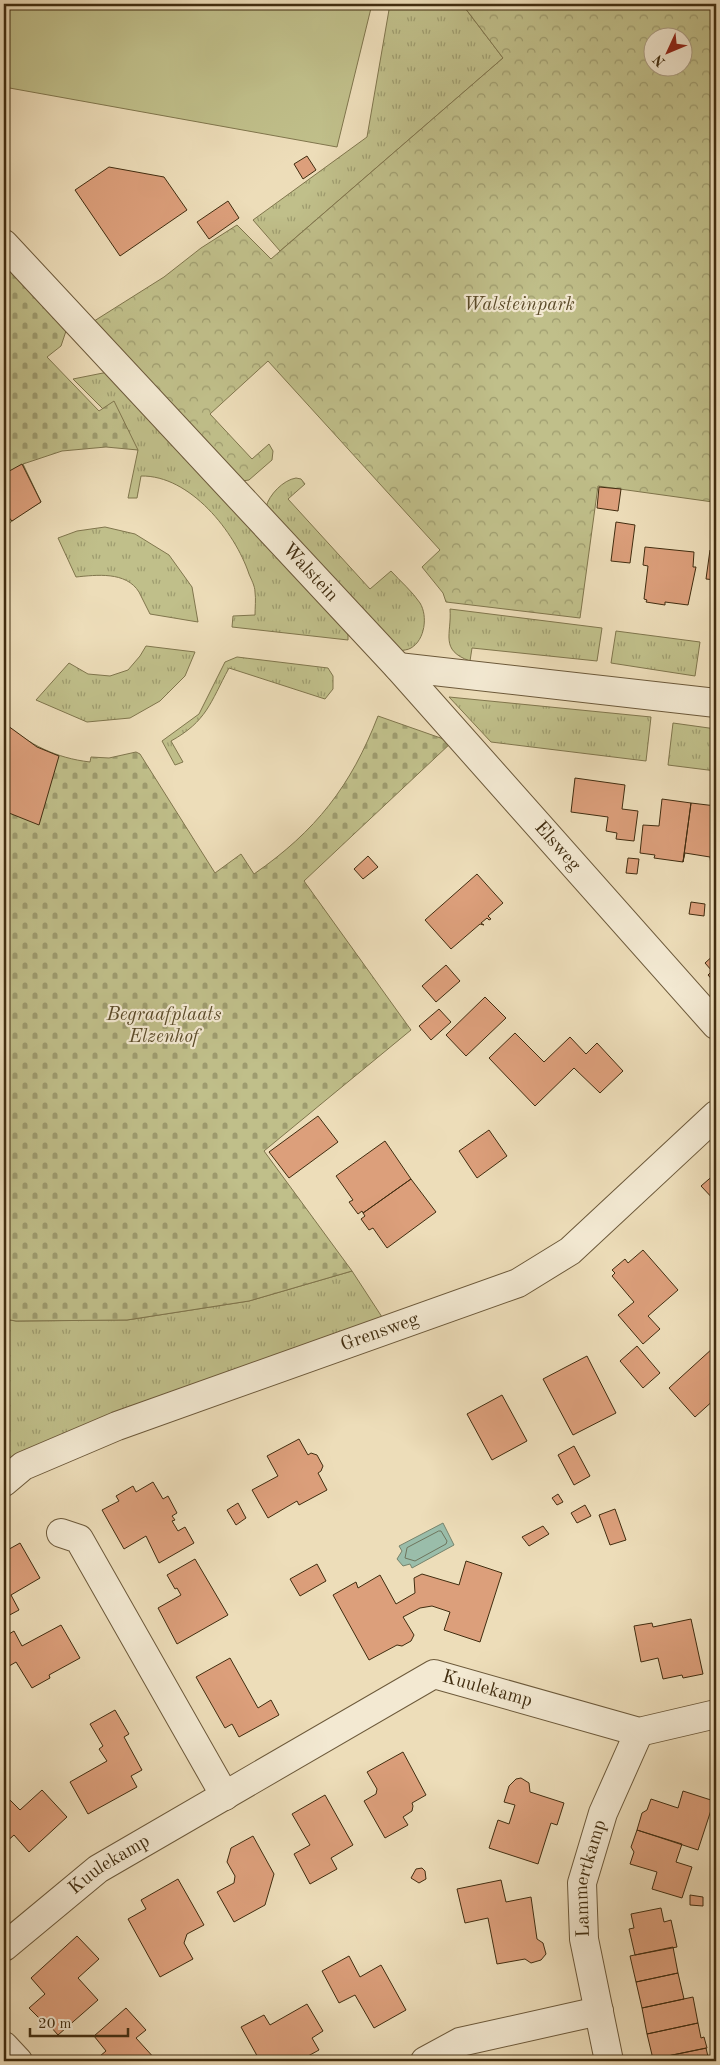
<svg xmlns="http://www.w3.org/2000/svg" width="720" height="2065" font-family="'Old Standard TT',serif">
  <defs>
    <pattern id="grass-tufts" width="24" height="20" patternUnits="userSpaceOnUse" patternTransform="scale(1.25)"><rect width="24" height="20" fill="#c0bf8a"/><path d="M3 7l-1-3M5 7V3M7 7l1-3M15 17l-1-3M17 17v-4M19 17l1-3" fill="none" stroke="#9e9c6f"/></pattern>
    <pattern id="forest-crowns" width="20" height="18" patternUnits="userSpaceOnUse" patternTransform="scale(1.25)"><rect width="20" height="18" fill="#c0bf8a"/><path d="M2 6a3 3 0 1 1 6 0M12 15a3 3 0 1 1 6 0" fill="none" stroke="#9e9c6f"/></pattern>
    <pattern id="cemetery-stones" width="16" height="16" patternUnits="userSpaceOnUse" patternTransform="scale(1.25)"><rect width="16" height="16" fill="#c0bf8a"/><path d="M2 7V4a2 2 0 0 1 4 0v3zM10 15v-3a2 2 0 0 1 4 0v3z" fill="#9e9c6f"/></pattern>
  </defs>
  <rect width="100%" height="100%" fill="#edddb9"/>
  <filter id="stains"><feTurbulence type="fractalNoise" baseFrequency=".004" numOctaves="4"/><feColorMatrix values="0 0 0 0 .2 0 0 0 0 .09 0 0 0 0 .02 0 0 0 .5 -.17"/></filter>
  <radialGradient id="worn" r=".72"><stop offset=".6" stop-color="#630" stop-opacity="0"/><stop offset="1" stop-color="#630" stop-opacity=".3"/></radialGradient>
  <!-- grass -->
  <path fill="url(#grass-tufts)" stroke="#80764d" d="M390,4H462L503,58L280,251L253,220L367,137Z
    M113,371L348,630V640L232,627L233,616L255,615C255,608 256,599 255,592C255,586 251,579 249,574C235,532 190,475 141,476L137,498H128L138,450L110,442L105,411L73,379Z
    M296,478L301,479L305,484L288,499L370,589L391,571C400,581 412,591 420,603C428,616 425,640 411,648C408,650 403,650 400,651L266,507C269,495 283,480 296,478Z
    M105,527L135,534L169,555L192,587L198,622L150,614C146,607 143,599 139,592C126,571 96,575 76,577L58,538L77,531Z
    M450,609L602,628L597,661L472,648L470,661C439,650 452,634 450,609Z
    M616,631L700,642L695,676L611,663Z
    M146,646L195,652L185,676L160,701L130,718L87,722L36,700L69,663L88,674L110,676L128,670L140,656Z
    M237,657L328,668L333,676V689L325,699L229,668C210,703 207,721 171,741L183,762L175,765L162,741L199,714L225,662Z
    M449,697L651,717L646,761L491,742Z
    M673,723L716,729V771L668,765Z
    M352,1271L382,1317L246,1375L14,1461L4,1459V1319L16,1321L127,1320L249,1301Z"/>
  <!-- forest -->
  <path fill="url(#forest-crowns)" stroke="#80764d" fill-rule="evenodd" d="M462,4H716V484L713,502L598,486L580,618L446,602L443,593L422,567L440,550L268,361L210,414L252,459L269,444L273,451L272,460L249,480L242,481L91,323L164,277L201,248L237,225L271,259L503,58ZM652,38H682V68H652Z"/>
  <!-- cemetery -->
  <path fill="url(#cemetery-stones)" stroke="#80764d" d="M4,264L66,331L61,346L47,357L99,411L114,401L138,450L106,447L62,451L23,464L41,502L18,516L4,528Z
    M378,716L452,742L304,881L411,1030L264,1151L352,1271L249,1301L127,1320L16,1321L4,1319V723C30,745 56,758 90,762L91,757L109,758L136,752L140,754L215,873L241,854L254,874C316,831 351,786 378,716Z"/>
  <!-- pitch -->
  <path fill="#c0bf8a" stroke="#80764d" d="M4,4H372L337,147L4,87Z"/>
  <!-- water -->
  <path fill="#9abdaa" stroke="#76836c" d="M443,1523L454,1545L412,1568L410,1564L403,1566L397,1559L402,1551L399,1546Z"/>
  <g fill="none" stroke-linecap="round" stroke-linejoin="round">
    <!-- shore -->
    <path stroke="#6e755d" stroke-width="1" d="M439,1531H441L447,1541L446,1544L415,1561L405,1558L407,1548Z"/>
  </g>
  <!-- building -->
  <path fill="#dc9f7b" stroke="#412d10" d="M307,156L316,170L303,179L294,164Z
    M109,167L164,177L187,210L120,256L75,190Z
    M228,201L239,218L209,239L197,222Z
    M22,464L41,502L12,521L4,512V474Z
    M599,487L621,489L618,511L597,508Z
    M616,522L635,525L630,563L611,561Z
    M645,547L694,552L693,567H696L688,605L665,602V605L646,602L647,600L644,599L648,566L643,565Z
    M710,550H716V580L706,579Z
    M4,723L37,747L59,756L39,825L4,811Z
    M575,778L625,785L622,809L638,811L634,841L616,839L617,833L606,831L608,817L571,812Z
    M662,799L691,803L683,862L654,858L655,855L640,853L643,825L659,826Z
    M691,803L716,806V823L711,865L710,857L685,853L683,862Z
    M716,823V866L711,865Z
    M368,856L378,867L363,879L354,869Z
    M628,858L639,859L637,874L626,873Z
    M477,874L503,903L488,916L491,919L489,920L487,918L481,923L484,925L480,924L451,949L425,920Z
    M691,902L705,904L704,916L689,914Z
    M716,953V984L708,975L712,971L705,963Z
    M446,965L460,981L436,1002L422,986Z
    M485,997L506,1018L466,1056L446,1035Z
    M439,1009L451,1022L431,1040L419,1026Z
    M515,1033L544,1062L570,1037L586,1054L597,1043L623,1071L600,1093L574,1068L535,1106L489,1058Z
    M318,1116L338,1142L289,1178L269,1152Z
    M489,1130L507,1156L477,1178L459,1151Z
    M385,1141L411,1179L363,1213L362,1211L358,1214L349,1202L353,1200L336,1176Z
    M716,1173V1202L701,1186Z
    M411,1179L436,1212L387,1248L373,1228L369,1230L361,1219L365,1216L363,1213Z
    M643,1250L678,1290L648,1316L660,1329L643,1344L618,1315L634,1302L612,1276L615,1273L612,1270L625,1259L628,1263Z
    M637,1346L660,1373L643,1388L620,1361Z
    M713,1348L716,1351V1398L695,1417L669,1388Z
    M587,1356L616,1413L573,1435L543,1379Z
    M502,1395L527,1441L492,1460L467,1414Z
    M299,1439L308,1455L311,1453L317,1455L323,1466L321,1471L318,1473L327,1490L299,1505L297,1501L268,1518L252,1490L278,1476L267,1456Z
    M574,1446L590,1476L574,1485L558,1455Z
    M153,1482L163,1499L168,1496L177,1513L172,1516L175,1520L172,1521L178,1531L185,1527L194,1543L159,1563L146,1536L124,1549L102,1510L119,1501L116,1496L133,1486L136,1492Z
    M558,1494L563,1502L557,1505L552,1498Z
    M238,1503L246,1518L236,1525L227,1510Z
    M585,1505L591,1516L577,1523L571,1513Z
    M615,1509L626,1540L610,1545L599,1515Z
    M543,1526L549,1534L529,1546L522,1537Z
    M20,1543L40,1578L11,1595L19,1610L4,1618V1552Z
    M195,1559L228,1615L177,1644L158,1608L181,1595L177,1588L175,1589L167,1575Z
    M466,1561L502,1573L480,1642L444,1630L450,1612L432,1606L420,1608L403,1617L414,1635L411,1641L402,1646L397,1645L369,1660L333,1595L356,1582L358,1588L380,1575L396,1604L415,1593L414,1578L422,1574L459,1585Z
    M317,1564L326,1581L300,1596L290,1579Z
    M691,1619L703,1674L683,1678L682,1675L663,1679L658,1658L641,1662L634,1626L652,1623L653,1627Z
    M61,1625L80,1658L49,1675L50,1678L32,1688L16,1662L4,1669V1637L14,1631L22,1646Z
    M230,1658L258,1708L271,1700L279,1715L239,1737L232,1724L225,1728L196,1677Z
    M115,1710L129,1734L124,1737L142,1770L131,1776L137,1787L88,1814L70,1782L107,1761L99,1749L103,1746L90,1724Z
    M403,1752L426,1795L412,1803L413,1806L412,1811L403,1817L408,1825L385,1838L364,1801L376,1794L377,1789L367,1772Z
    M521,1778L529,1783L530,1792L564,1803L557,1825L551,1823L538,1864L489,1848L498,1820L509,1824L515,1805L504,1802L509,1786L516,1779Z
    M42,1790L67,1817L29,1852L14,1835L4,1844V1800L7,1797L20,1810Z
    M683,1791L714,1801L698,1850L637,1830L642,1813L647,1810L651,1799L678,1808Z
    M325,1795L353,1845L331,1858L337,1869L310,1884L294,1854L310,1845L292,1814Z
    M637,1830L682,1844L676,1862L692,1867L682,1898L652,1889L657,1872L630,1864L634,1852L631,1847Z
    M253,1836L274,1874L265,1905L234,1922L217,1892L234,1883L235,1876L227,1862L231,1848Z
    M422,1868L425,1871L426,1879L419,1883L411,1878L416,1869Z
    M178,1879L204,1925L187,1934L184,1943L193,1959L160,1977L128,1919L146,1909L141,1900Z
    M501,1880L506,1902L531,1897L537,1939L543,1943L546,1954L541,1960L531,1963L525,1959L497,1964L488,1918L465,1923L457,1889Z
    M690,1895L703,1897V1906L690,1905Z
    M661,1908L664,1922L671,1920L677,1947L635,1955L629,1929L634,1928L631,1914Z
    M77,1936L99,1959L78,1978L98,2000L58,2035L42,2017L40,2019L29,2008L45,1994L31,1978Z
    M673,1947L678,1973L636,1982L630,1956Z
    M349,1956L360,1977L381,1965L406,2010L374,2028L355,1995L339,2003L322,1971Z
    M678,1973L684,1999L642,2008L636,1982Z
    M693,1997L698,2023L647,2034L642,2008Z
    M307,2004L323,2031L312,2038L319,2050L299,2061H260L241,2027L264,2015L270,2025Z
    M126,2008L146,2030L136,2038L156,2060L94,2061L106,2051L94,2036Z
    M698,2023L701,2038L704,2037L707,2048L653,2059L647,2034Z
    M706,2048L709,2061H653V2059Z"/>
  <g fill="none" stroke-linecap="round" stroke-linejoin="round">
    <!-- minor casing -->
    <g stroke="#6c593a" stroke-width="30">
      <g id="minor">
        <path id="s1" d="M4,244L398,667L716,1025"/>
        <path d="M398,667L716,703"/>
        <path id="s2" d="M4,1482L23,1466L117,1426L518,1283L570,1251L716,1115"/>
        <path d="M61,1533L79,1539L225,1796"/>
        <path id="s3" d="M4,1947L98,1869L434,1674L639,1732L716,1714"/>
        <path d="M4,2046L18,2061"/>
        <path d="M425,2061L460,2042L599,2011"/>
        <path id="s4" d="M609,2061L584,1939L582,1883L603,1813L639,1732"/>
      </g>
    </g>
    <!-- minor -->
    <use href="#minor" stroke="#f3e9d2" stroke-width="28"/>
  </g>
  <g text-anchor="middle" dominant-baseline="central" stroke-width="4.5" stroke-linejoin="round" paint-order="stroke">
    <!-- park labels -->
    <g font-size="19" font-style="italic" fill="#5a4a28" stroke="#f3e9d2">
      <text x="519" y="305">Walsteinpark</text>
      <text x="164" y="1015">Begraafplaats<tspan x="164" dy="22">Elzenhof</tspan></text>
    </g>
    <!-- street labels -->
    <g font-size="19" fill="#412d10" stroke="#f3e9d2">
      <text stroke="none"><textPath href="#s1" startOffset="449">Walstein</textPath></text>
      <text stroke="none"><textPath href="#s1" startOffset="818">Elsweg</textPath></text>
      <text stroke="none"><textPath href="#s2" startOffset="406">Grensweg</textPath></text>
      <text stroke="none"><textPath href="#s3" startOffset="566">Kuulekamp</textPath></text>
      <text stroke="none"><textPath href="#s3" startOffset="134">Kuulekamp</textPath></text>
      <text stroke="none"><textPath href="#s4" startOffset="186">Lammertkamp</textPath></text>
    </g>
  </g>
  <!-- margin -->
  <rect width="720" height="2065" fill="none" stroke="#edddb9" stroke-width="20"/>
  <rect x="5" y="5" width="710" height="2055" fill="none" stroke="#412d10" stroke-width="2.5"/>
  <rect x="10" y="10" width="700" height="2045" fill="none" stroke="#412d10"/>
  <!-- north arrow -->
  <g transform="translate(668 52) rotate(226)"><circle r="24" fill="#f3e9d2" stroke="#ac9e84"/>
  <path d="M0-4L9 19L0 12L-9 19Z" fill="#8f2418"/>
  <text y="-8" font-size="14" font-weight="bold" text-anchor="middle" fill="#412d10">N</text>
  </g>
  <!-- scale -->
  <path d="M30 2028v8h98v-8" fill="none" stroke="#412d10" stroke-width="2.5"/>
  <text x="38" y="2028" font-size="15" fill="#412d10" stroke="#f3e9d2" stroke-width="4" paint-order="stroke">20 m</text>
  <rect width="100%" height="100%" filter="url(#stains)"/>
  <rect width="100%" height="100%" fill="url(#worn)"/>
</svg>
